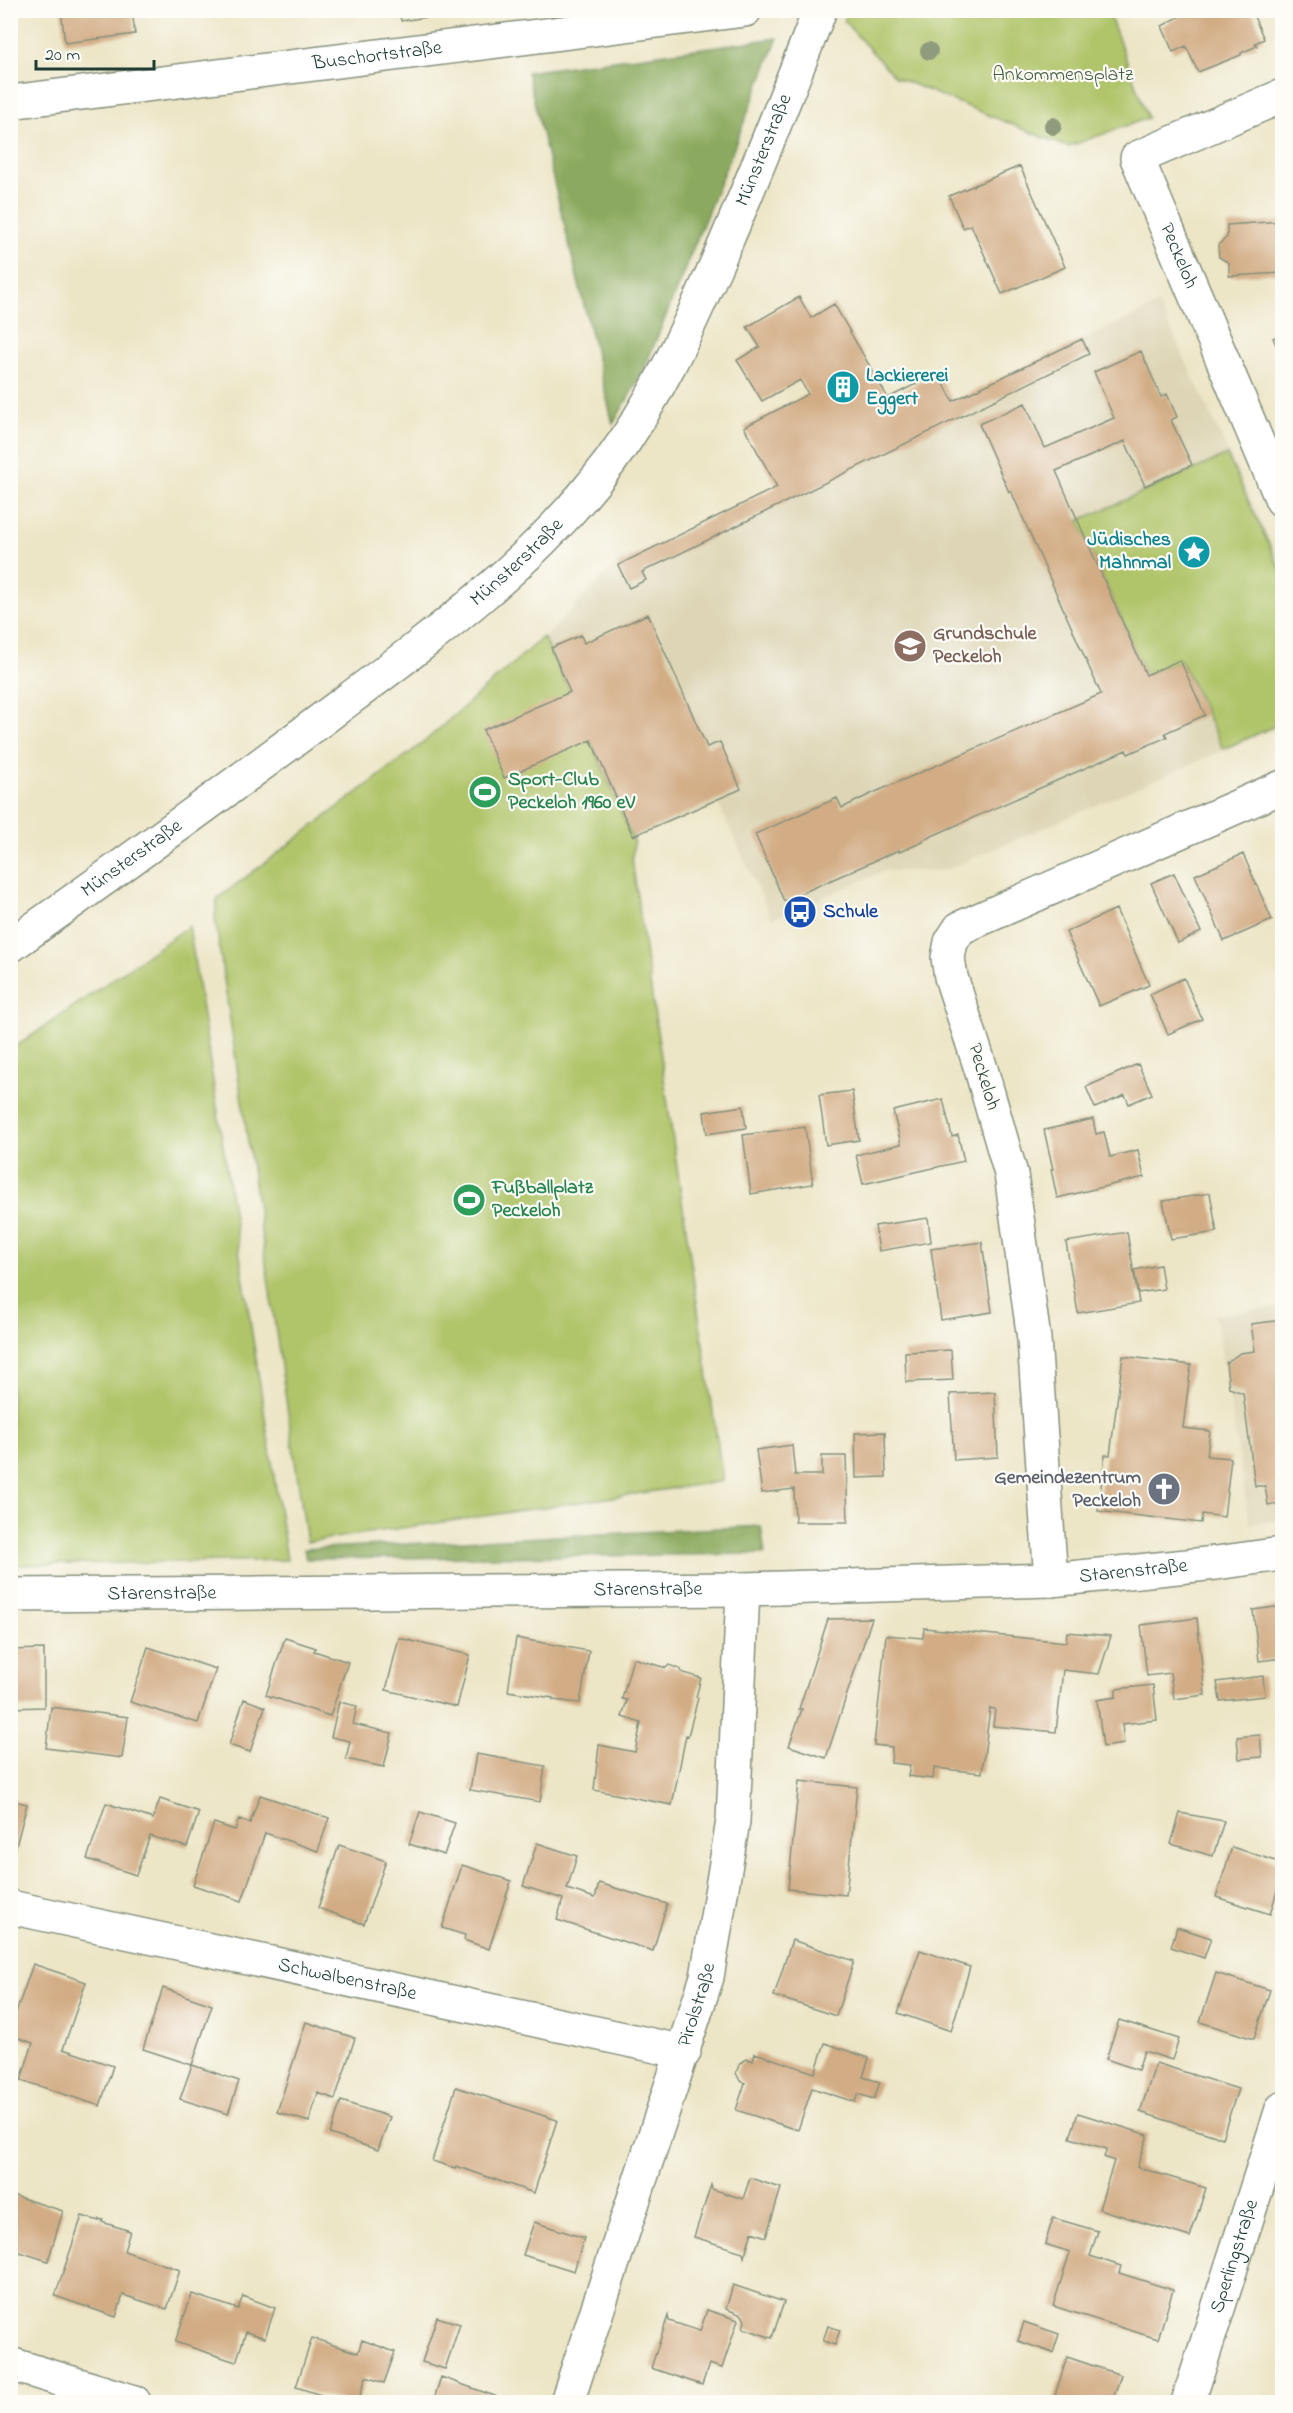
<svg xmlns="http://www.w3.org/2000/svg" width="1293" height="2413" font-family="'Indie Flower',sans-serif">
  <rect width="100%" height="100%" fill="#fdfcf7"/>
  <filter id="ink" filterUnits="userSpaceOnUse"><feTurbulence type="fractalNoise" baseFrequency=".0167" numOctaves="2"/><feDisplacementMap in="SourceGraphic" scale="12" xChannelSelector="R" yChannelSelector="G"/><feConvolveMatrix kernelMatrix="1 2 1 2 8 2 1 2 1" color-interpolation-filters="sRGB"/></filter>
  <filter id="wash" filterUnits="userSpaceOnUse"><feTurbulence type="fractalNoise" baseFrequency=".008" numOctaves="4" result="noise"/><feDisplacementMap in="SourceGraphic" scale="24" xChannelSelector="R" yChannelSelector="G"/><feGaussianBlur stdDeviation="1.35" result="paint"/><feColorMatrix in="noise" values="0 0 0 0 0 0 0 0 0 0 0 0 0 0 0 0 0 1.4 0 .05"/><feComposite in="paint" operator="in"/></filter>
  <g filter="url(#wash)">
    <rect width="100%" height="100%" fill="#ece5c6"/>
    <!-- built -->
    <path fill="#ddd5b5" d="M1159,304L1282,567V725L943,871H884L772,919L719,805L613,846L456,731L616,563Z
      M1282,1306V1520L1250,1524L1215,1315Z"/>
    <!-- green -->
    <path fill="#b0c56a" stroke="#68814f" stroke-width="1.5" d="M848,11H1108L1148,118L1067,147L895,77L844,21Z
      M1227,455L1282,573V723L1223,749L1181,660L1146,675L1078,521Z
      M543,637L570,692L634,842L632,860L723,1481L307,1542L215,918L217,899L424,742Z
      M189,926L287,1560L11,1565V1050Z"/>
    <!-- forest -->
    <path fill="#8caa5e" stroke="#567449" stroke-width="1.5" d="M778,38L644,370L613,424L527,72Z
      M761,1526L765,1554L306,1559L304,1549Z"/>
    <g id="blocks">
      <!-- building -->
      <path fill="#d2ac84" d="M61,10H132L135,34L65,43Z
        M399,10H433L434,16L401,21Z
        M1191,10H1251L1264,39L1255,43L1257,46L1241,53V55L1198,72L1186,46L1173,52L1162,26Z
        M1020,166L1065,267L1002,294L971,225L963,228L949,196Z
        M1282,221V273L1229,276V263L1219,257L1218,245L1227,237V225Z
        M799,297L811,318L834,304L888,398L938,373L953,401L1082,339L1089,354L642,572L646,580L629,588L618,565L777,487L744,427L808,394L800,380L762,401L737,360L760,347L747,327Z
        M1282,334V358L1273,338Z
        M1141,351L1161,397L1167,394L1177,417L1171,420L1192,465L1145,486L1125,441L1056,471L1146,675L1180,660L1205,715L1165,733L1167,737L1128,754L1126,750L923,840V842L899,852V850L784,901L755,834L837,798L842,808L873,793L1101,694L1011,491L1009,492L979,424L1025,403L1045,448L1114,418L1094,372Z
        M648,614L707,747L720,742L741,789L633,836L591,740L504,778L483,730L570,692L551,648L581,635L584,643Z
        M1243,854L1272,920L1224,941L1195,875Z
        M1174,873L1201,932L1178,943L1151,883Z
        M1116,909L1149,985L1099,1006L1066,932Z
        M1184,978L1202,1019L1168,1034L1150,994Z
        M1138,1064L1152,1094L1129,1104L1125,1095L1095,1108L1086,1087Z
        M852,1091L859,1140L826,1145L819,1095Z
        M943,1099L952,1137L958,1135L964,1161L863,1184L856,1155L901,1144L893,1111Z
        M743,1106L746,1128L707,1134L704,1112Z
        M1093,1119L1096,1134L1104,1132L1110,1157L1138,1150L1144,1177L1057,1198L1051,1169H1053L1044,1130Z
        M805,1127L813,1184L751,1194L743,1135Z
        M1210,1193L1217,1232L1171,1239L1163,1201Z
        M928,1218L931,1242L879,1251L875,1226Z
        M1127,1232L1139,1303L1078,1313L1066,1242Z
        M982,1242L992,1312L941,1320L931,1249Z
        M1160,1265L1164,1289L1138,1293L1134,1270Z
        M1282,1320V1503L1268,1505L1265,1486H1255L1243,1393L1229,1388L1226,1363L1240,1353L1255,1351L1251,1324Z
        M951,1350L953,1380L906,1382L905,1352Z
        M1123,1356L1191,1365L1183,1428L1210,1431L1207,1456L1231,1458L1224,1517L1202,1514L1201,1523L1098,1511L1105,1455H1110Z
        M995,1392L998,1457L954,1460L950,1394Z
        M885,1432L886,1477L856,1478L855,1433Z
        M792,1445L795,1475H822V1456H846L848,1522H795L794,1489L762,1493L756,1450Z
        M1282,1606V1658L1259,1661L1253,1610Z
        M872,1618L826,1758L789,1746L802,1709H799L828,1619Z
        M1197,1618L1205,1695L1174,1699L1170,1673L1147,1676L1141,1625Z
        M924,1628L1066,1642L1067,1632L1111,1636L1099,1674L1063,1670L1056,1732L993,1726L995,1709L990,1708L982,1773L934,1768L933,1779L908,1776L910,1765L891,1763L892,1747L874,1745L886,1635L923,1638Z
        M285,1638L316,1648L314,1651L348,1662L330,1716L266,1695Z
        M399,1638L470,1655L457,1707L386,1690Z
        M516,1638L589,1651L580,1703L553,1700V1698L508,1691Z
        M148,1647L216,1669L198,1723L130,1702Z
        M44,1649V1707L10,1708V1650Z
        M633,1658L666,1668L669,1665L680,1669L681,1672L701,1678L696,1697L698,1698L688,1736L686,1735L672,1805L594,1790L599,1745L635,1752L641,1723L622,1717L627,1700L622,1699Z
        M1263,1676L1265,1696L1220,1701L1217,1682Z
        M1153,1685L1157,1720L1122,1724L1124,1744L1103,1747L1097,1700L1116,1697V1689Z
        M244,1699L265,1707L250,1752L229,1745Z
        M339,1702L357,1706L353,1724L392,1733L384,1767L346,1759L350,1741L331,1737Z
        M51,1707L128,1717L122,1758L46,1748Z
        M1260,1735L1262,1757L1239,1759L1237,1737Z
        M476,1754L545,1766L540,1802L470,1790Z
        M799,1781L857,1787L846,1895L788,1889Z
        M260,1795L329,1818L318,1851L265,1833L242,1901L193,1885L214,1823L235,1830L239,1819L250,1823Z
        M160,1799L199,1812L187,1847L150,1836L136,1875L87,1859L106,1803L153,1819Z
        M10,1800L27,1804L14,1854L10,1853Z
        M420,1812L455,1823L444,1855L409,1844Z
        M1180,1813L1224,1821L1213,1856L1171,1844Z
        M537,1843L577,1856L567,1889L595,1898L599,1883L667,1904L653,1951L557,1920L563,1899L523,1886Z
        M339,1845L386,1861L364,1924L318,1908Z
        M1232,1847L1282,1863V1875L1270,1914L1216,1897Z
        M462,1865L511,1881L489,1949L464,1940L465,1935L442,1928Z
        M1177,1927L1211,1938L1204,1958L1171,1947Z
        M792,1940L854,1961L836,2016L774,1996Z
        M920,1950L970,1967L951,2031L898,2013Z
        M33,1964L86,1982L63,2049L113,2066L100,2106L21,2080L33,2043L10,2035V2030Z
        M1216,1973L1270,1990L1254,2039L1200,2022Z
        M163,1988L212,2005L192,2065L239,2081L228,2114L180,2099L192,2065L143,2049Z
        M1119,2020L1179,2039L1172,2060L1144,2051L1138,2070L1106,2059Z
        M306,2022L355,2038L335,2099L318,2093L309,2122L277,2112Z
        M825,2043L869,2058L863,2077L880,2082L874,2099L858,2094L855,2102L812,2088L798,2130L736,2110L745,2083L740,2081L736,2073L740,2063L747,2059L753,2061L755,2053L815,2073Z
        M1156,2063L1238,2089L1222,2138L1140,2112Z
        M456,2087L557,2120L534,2193L456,2166L455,2168L432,2161Z
        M341,2101L390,2117L378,2150L330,2134Z
        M1078,2113L1148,2135L1137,2167L1206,2188L1190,2237L1099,2209L1114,2161L1104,2157L1107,2149L1070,2138Z
        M750,2178L781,2188L766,2237L752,2232L744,2257L743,2252L694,2237L711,2185L712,2189L743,2199Z
        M12,2195L63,2211L48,2261L10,2249Z
        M82,2216L99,2221V2219L103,2220L102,2222L130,2231L124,2251L180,2270L167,2309L123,2295L116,2317L55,2296Z
        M1053,2218L1098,2231L1090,2256L1121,2266L1119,2273L1173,2290L1158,2339L1053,2306L1070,2252L1045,2244Z
        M534,2222L584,2238L574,2271L523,2255Z
        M733,2285L784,2302L772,2338L743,2328L745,2321L742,2315L726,2309Z
        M192,2294L238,2309L243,2296L275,2308L265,2338L246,2332L236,2362L175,2342Z
        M707,2310L738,2320L722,2368L709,2364L702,2385L651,2368L668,2316L669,2321L700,2331Z
        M437,2317L460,2324L445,2369L422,2362Z
        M1024,2322L1059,2334L1053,2353L1018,2341Z
        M828,2326L840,2330L835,2345L823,2341Z
        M312,2338L358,2353L362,2340L395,2352L384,2383L366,2377L358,2402H343L296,2387Z
        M1067,2357L1121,2375L1112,2402H1053Z
        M441,2377L506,2400L505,2402H433Z"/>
    </g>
  </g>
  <g filter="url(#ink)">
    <use href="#blocks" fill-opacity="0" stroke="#86917d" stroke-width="1.5"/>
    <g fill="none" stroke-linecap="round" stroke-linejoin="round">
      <!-- minor casing -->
      <g stroke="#86917d" stroke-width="36">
        <g id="minor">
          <path id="s1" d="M1282,96L1137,158L1282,500"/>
          <path id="s2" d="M10,102L745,10"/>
          <path d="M1051,1580L1034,1339L1011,1174L981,1069L951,977L948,958L951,942L960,928L1282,787"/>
          <path id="s3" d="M10,1595L743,1589L1051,1580L1216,1563L1282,1554"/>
          <path id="s4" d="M10,1907L684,2052"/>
          <path d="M10,2364L134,2402"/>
          <path id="s5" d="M567,2402L707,1977L733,1821L743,1589"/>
          <path id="s6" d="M1188,2402L1282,2109"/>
        </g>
      </g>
      <!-- primary casing -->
      <g stroke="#86917d" stroke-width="36">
        <g id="primary">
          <path id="s7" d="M10,946C121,867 232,787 341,705C438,633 537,560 610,462C655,401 686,333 716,265C753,181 786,96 820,10"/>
        </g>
      </g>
      <!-- minor -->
      <use href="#minor" stroke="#fff" stroke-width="33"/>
      <!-- primary -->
      <use href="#primary" stroke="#fff" stroke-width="33"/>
    </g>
    <!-- trees -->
    <g fill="#8f9b7d">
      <circle cx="929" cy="51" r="9"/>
      <circle cx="1053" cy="126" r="9"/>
    </g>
  </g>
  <!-- icons -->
  <defs>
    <g id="building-disc" transform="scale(1.725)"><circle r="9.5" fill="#0f9aa8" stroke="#fdfcf7"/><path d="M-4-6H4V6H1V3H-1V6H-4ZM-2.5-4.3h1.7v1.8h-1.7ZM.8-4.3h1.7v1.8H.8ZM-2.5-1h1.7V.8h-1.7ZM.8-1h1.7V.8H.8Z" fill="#fff"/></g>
    <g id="sight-disc" transform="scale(1.725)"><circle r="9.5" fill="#0f9aa8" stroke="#fdfcf7"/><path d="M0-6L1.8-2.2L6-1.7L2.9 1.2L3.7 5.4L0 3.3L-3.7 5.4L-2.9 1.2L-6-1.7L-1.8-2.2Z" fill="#fff"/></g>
    <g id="school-disc" transform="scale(1.725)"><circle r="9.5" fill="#8d6e63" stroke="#fdfcf7"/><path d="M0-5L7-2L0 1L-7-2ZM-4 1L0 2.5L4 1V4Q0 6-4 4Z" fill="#fff"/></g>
    <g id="stadium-disc" transform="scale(1.725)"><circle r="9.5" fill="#2e9e5b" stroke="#fdfcf7"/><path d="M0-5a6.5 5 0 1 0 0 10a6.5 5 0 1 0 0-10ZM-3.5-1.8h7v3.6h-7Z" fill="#fff"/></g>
    <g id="bus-disc" transform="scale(1.725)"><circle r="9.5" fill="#1a4fb4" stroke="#fdfcf7"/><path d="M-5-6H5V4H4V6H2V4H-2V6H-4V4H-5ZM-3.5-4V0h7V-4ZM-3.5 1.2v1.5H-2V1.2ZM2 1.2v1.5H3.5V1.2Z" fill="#fff"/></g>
    <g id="church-disc" transform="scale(1.725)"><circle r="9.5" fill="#6b7280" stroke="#fdfcf7"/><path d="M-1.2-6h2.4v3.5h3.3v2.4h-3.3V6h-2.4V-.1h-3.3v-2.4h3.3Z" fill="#fff"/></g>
  </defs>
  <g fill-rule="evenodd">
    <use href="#building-disc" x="843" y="387"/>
    <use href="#sight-disc" x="1194" y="552"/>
    <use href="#school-disc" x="910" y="646"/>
    <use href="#stadium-disc" x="485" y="792"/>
    <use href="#bus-disc" x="800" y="912"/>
    <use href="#stadium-disc" x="469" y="1200"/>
    <use href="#church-disc" x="1164" y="1489"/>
  </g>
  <g text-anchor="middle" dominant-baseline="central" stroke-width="4.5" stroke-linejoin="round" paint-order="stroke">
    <!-- street labels -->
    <g font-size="20" fill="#1f3d34" stroke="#fdfcf7">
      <text stroke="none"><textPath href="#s2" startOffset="370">Buschortstraße</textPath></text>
      <text stroke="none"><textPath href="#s7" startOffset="1122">Münsterstraße</textPath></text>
      <text stroke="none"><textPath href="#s1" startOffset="264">Peckeloh</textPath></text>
      <text stroke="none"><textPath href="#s7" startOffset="636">Münsterstraße</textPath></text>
      <text stroke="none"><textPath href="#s7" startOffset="150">Münsterstraße</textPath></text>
      <text transform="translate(983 1077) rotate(73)">Peckeloh</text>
      <text stroke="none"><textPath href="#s3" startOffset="1124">Starenstraße</textPath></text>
      <text stroke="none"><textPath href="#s3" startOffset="638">Starenstraße</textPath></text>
      <text stroke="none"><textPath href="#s3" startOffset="152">Starenstraße</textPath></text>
      <text stroke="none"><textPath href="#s4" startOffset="345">Schwalbenstraße</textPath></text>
      <text stroke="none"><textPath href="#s5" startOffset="418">Pirolstraße</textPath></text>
      <text stroke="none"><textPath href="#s6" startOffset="153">Sperlingstraße</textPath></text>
    </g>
    <!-- park labels -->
    <g font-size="20" fill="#435f42" stroke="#fdfcf7">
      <text x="1063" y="75">Ankommensplatz</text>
    </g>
    <!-- culture labels -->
    <g font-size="20" font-weight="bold" fill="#0d838f" stroke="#fdfcf7" text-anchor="start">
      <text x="866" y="376">Lackiererei<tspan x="866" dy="23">Eggert</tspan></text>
      <text x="1171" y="540" text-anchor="end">Jüdisches<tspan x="1171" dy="23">Mahnmal</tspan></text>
    </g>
    <!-- education labels -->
    <g font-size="20" font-weight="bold" fill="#785e54" stroke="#fdfcf7" text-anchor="start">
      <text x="933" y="634">Grundschule<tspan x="933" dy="23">Peckeloh</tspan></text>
    </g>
    <!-- leisure labels -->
    <g font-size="20" font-weight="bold" fill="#27864d" stroke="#fdfcf7" text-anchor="start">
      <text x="508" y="780">Sport-Club<tspan x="508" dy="23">Peckeloh 1960 eV</tspan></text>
      <text x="492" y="1188">Fußballplatz<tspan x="492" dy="23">Peckeloh</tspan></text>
    </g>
    <!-- transit labels -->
    <g font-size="20" font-weight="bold" fill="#164399" stroke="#fdfcf7" text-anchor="start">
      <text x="823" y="912">Schule</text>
    </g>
    <!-- worship labels -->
    <g font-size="20" font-weight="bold" fill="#5b616d" stroke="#fdfcf7" text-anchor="end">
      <text x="1141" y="1478">Gemeindezentrum<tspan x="1141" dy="23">Peckeloh</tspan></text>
    </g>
  </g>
  <!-- margin -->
  <rect width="1293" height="2413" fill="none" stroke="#fdfcf7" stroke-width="36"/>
  <!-- scale -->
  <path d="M36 60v9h118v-9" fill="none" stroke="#1f3d34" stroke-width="3"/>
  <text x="45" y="60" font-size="18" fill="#1f3d34" stroke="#fdfcf7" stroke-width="4.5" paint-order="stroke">20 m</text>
</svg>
